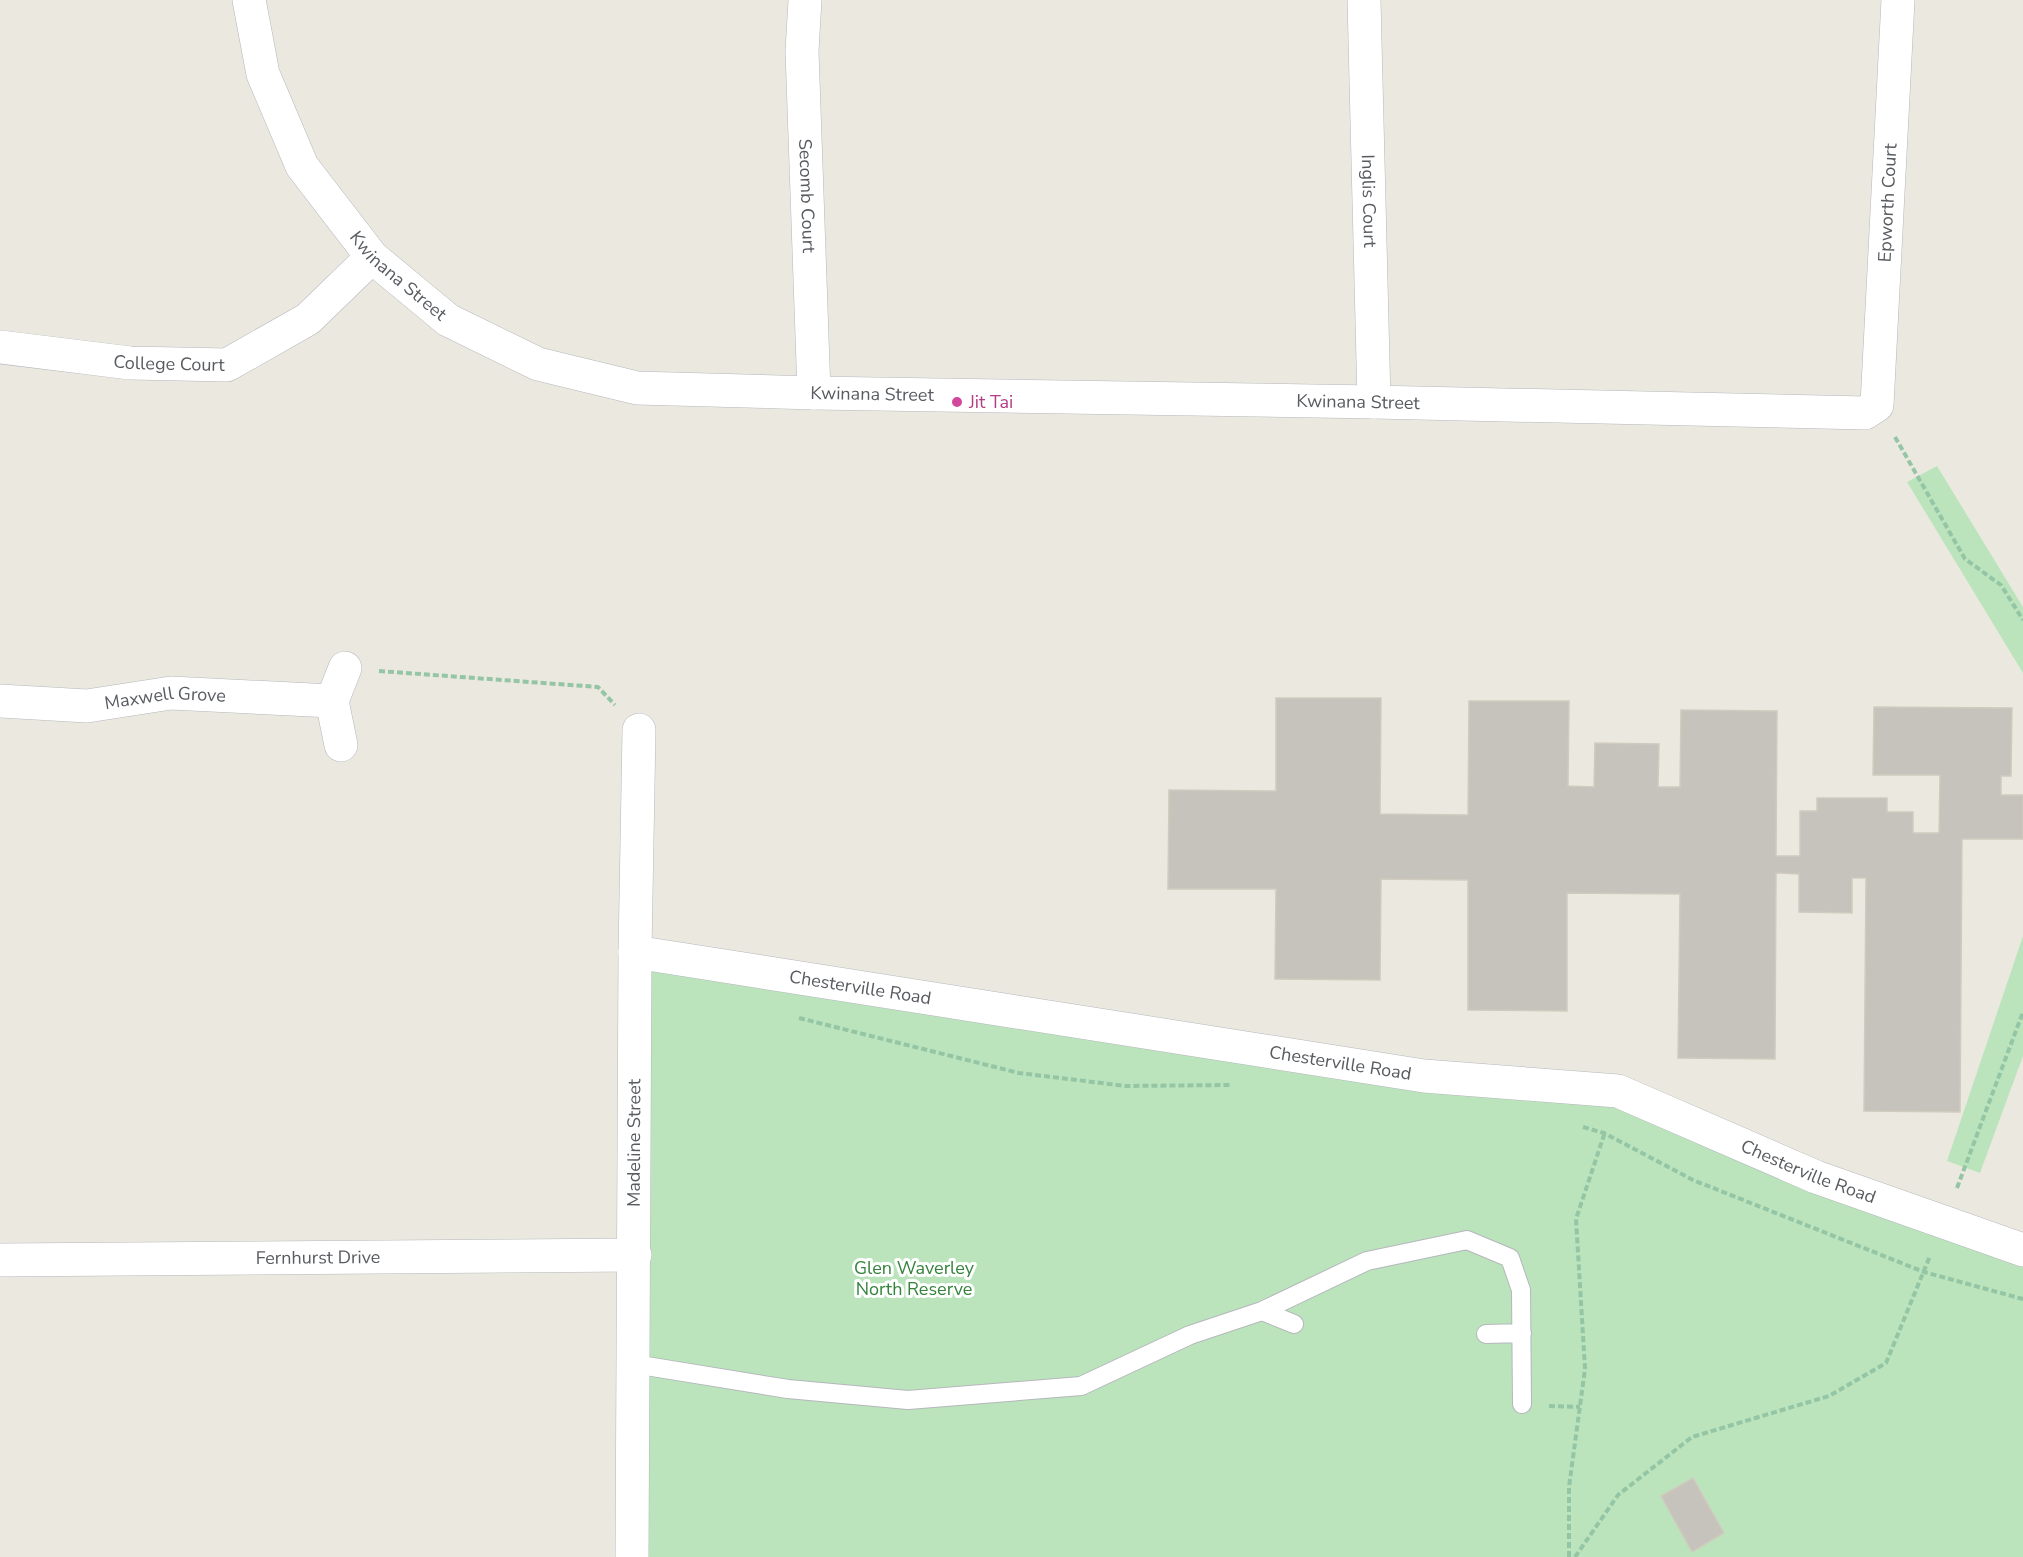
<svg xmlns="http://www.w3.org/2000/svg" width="2023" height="1557" font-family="'Nunito Sans',sans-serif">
  <rect width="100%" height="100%" fill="#ebe9df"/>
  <!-- green -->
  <path fill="#bbe4bc" d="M1937,466L2023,607V673L1907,482Z
    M2023,936V1056L1980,1173L1947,1161Z
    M635,952L1618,1091L2023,1250V1557H645Z"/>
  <!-- building -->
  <path fill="#c6c3bc" stroke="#d0cbbe" stroke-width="1.5" d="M1276,698H1381L1380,814L1468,815L1469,701H1569L1568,786L1594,787L1595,743L1659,744L1658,787H1680L1681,710L1777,711L1776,856H1800V811H1817V798H1887V812H1913V833H1939L1940,775H1873L1874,707L2012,708L2011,776H2001V795H2023V839H1962L1960,1112L1864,1111L1866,878H1852V913L1799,912V874L1776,873L1775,1059L1678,1058L1680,894L1567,893V1011L1468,1010V880L1381,879L1380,980L1275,979L1276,889H1168L1169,790L1276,791Z
    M1693,1478L1724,1533L1692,1552L1661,1496Z"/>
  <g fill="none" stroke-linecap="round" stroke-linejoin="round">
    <!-- service casing -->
    <g stroke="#b5b7bc" stroke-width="20">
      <path id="service" d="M1262,1311L1294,1324
        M1486,1334L1522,1333
        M634,1364L788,1389L908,1400L1081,1386L1190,1335L1262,1311L1367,1261L1467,1240L1510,1258L1521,1290L1522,1404"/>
    </g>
    <!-- minor casing -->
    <g stroke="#b5b7bc" stroke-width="34">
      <g id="minor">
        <path id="s1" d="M249,0L263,74L302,166L372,257L448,320L538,364L637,388L814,393L1374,402L1865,413L1877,405L1898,0"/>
        <path id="s2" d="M805,0L802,51L814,393"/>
        <path id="s3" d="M1364,0L1374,402"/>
        <path id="s4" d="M0,347L130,363L227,365L308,319L372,257"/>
        <path id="s5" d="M0,701L87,706L171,693L332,701"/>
        <path d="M341,745L332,701L345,668"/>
        <path id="s6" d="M635,952L1424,1076L1618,1091L1816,1177L2023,1250"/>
        <path id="s7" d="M0,1260L635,1255"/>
        <path id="s8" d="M632,1557L635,952L639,730"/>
      </g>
    </g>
    <!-- path -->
    <path stroke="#94c5a4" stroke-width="4" stroke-dasharray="6 3" stroke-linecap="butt" d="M1895,437L1965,559L2001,585L2023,620
      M379,671L598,687L615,705
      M799,1018L1019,1073L1126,1086L1231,1085
      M1583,1127L1604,1133L1693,1180L1924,1272L2023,1299
      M1957,1188L2023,1012
      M1549,1406L1580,1407
      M1569,1557V1487L1585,1369L1576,1219L1605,1132
      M1575,1557L1618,1495L1692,1437L1829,1396L1886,1363L1930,1256"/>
    <!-- service -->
    <use href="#service" stroke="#fff" stroke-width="18"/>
    <!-- minor -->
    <use href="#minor" stroke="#fff" stroke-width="33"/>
  </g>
  <!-- markers -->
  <circle fill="#d1479c" stroke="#fff" stroke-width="2" cx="957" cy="402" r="6"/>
  <g text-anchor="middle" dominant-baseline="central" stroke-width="6" stroke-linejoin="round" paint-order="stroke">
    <!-- street labels -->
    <g font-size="18" fill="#585b60" stroke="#fff">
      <text stroke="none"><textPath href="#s2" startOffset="196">Secomb Court</textPath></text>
      <text stroke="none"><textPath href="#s3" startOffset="201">Inglis Court</textPath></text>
      <text stroke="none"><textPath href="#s1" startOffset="2036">Epworth Court</textPath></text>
      <text stroke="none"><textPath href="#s1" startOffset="322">Kwinana Street</textPath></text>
      <text stroke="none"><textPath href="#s4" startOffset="170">College Court</textPath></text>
      <text stroke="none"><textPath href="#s1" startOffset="826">Kwinana Street</textPath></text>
      <text stroke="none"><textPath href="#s1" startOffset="1312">Kwinana Street</textPath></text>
      <text stroke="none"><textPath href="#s5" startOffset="166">Maxwell Grove</textPath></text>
      <text stroke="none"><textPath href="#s6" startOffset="228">Chesterville Road</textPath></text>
      <text stroke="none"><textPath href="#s6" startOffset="714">Chesterville Road</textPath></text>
      <text stroke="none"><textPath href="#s8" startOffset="414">Madeline Street</textPath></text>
      <text stroke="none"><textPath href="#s6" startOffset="1200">Chesterville Road</textPath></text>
      <text stroke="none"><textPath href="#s7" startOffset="318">Fernhurst Drive</textPath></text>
    </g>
    <!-- hotel labels -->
    <g font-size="18" fill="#b23c85" stroke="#fff" text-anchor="start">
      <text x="969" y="402">Jit Tai</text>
    </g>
    <!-- park labels -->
    <g font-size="18" fill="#34833b" stroke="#fff">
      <text x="914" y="1268">Glen Waverley<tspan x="914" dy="21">North Reserve</tspan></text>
    </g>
  </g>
</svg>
